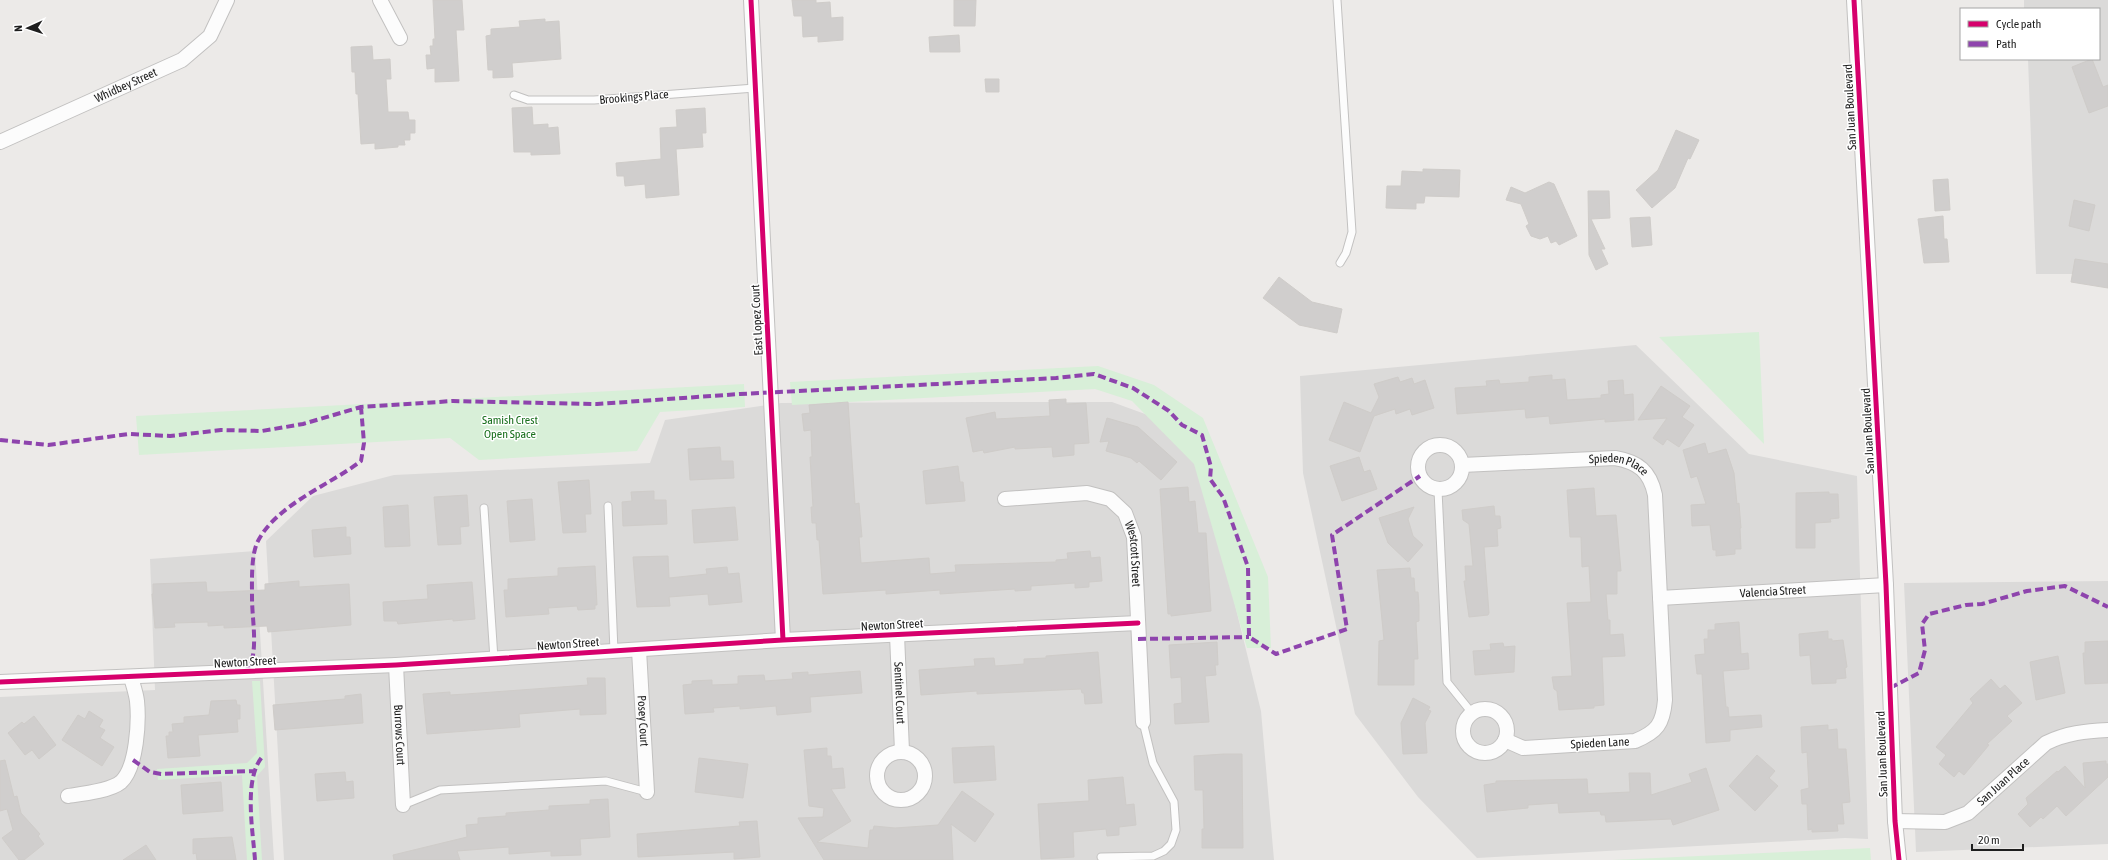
<svg xmlns="http://www.w3.org/2000/svg" width="2108" height="860" font-family="'Asap Condensed',sans-serif">
  <rect width="100%" height="100%" fill="#eceae8"/>
  <!-- residential -->
  <path fill="#dbdad9" d="M2024,0H2108V274H2036L2028,59H2099V9H2024Z
    M1636,345L1749,454L1857,476L1868,839L1845,838L1477,858L1418,797L1355,714L1303,473L1300,376Z
    M982,402H1112L1167,422L1202,470L1261,711L1274,860H284L266,541L313,496L394,475L650,463L665,420L781,403Z
    M255,551L274,860H0V697L155,690L150,559Z
    M2108,581V844L1916,852L1904,583Z"/>
  <!-- park -->
  <path fill="#d8efd8" d="M1759,332L1764,444L1659,337Z
    M1098,366L1154,385L1203,418L1268,577L1271,648H1247L1194,464L1132,401L1095,389L792,405L790,382Z
    M744,384L745,407L660,412L637,451L479,460L450,438L139,455L136,416Z
    M252,681H260L265,767L257,776L262,860H247L242,775L158,780L157,769L247,763L257,753Z
    M1870,848L1871,860H1612Z"/>
  <!-- building -->
  <path fill="#d0cecd" stroke="#cfccc9" d="M433,0H462L464,30H456L459,81L435,82V68L427,69L426,55H431L430,46H433V39H435Z
    M792,0H816V3L830,2L831,18L843,17V40L818,42V36L803,37L802,16H794Z
    M954,0H976L975,26H954Z
    M545,19V22L559,21L561,59L512,63L513,77L493,78V70H488L486,36L491,35V29L520,27L519,21Z
    M959,35L960,52H930L929,37Z
    M372,46L373,60L390,59L391,79H386L388,112H408L409,120H415V133H410V140H404L405,145H398V147L375,149V143L361,144L358,94H356L355,72H352L351,47Z
    M2092,59L2103,87L2108,85V106L2089,113L2072,67Z
    M985,79H999V92H986Z
    M532,107L533,125L548,124V128L558,127L560,154L531,155V152H514L512,108Z
    M705,108L706,133H702L703,147L676,149L679,195L646,198L645,184L625,186L624,176H617L616,163L661,159L660,128L677,127L676,110Z
    M1676,130L1699,140L1690,159L1688,158L1675,188L1652,208L1636,190L1658,170Z
    M1423,169L1460,170L1459,197L1425,196L1424,203H1416V209L1386,208L1387,186H1401L1402,171L1423,172Z
    M1948,179L1950,210L1935,211L1933,180Z
    M1549,182L1554,184L1577,236L1559,245L1556,241L1551,243L1548,236L1540,239L1531,236L1526,226L1529,224L1521,204L1506,200L1511,187L1525,193Z
    M1588,191H1609L1610,218L1591,219L1605,249H1601L1608,264L1596,270L1589,255Z
    M2074,200L2095,205L2089,231L2069,226Z
    M1943,216L1944,239H1947L1949,262L1924,263L1918,219Z
    M1650,217L1652,245L1632,247L1630,218Z
    M2075,259L2108,264V288L2071,282Z
    M1279,277L1312,302L1342,309L1337,333L1299,325L1263,298Z
    M1552,375V380L1565,379L1567,400L1601,398V395L1609,394L1608,381L1623,380L1624,395L1633,394L1634,420L1605,422V419L1550,424L1549,416L1526,418L1525,409L1457,414L1455,388L1487,386L1486,381L1499,380L1500,384L1529,382V377Z
    M1398,377L1400,382L1412,378L1414,384L1425,380L1434,408L1412,415L1410,409L1396,414L1395,409L1374,416L1360,452L1329,440L1344,402L1371,413L1379,397L1374,384Z
    M1661,386L1690,406L1682,417L1694,425L1679,447L1667,439L1663,445L1653,438L1667,418L1638,420Z
    M1066,399V404L1086,403L1089,443L1074,444V455L1053,457L1052,447L1015,449V447L984,453L983,450L973,452L966,418L995,412L996,419L1050,416L1049,400Z
    M848,402L855,504L859,503L862,537H859L861,563L929,558L930,574L956,572L955,565L1056,562V560L1068,559L1067,553L1090,551L1091,558L1100,557L1102,581L1089,582V587L1075,588V583L1031,586V590L1015,591V589L940,594V590L886,594V590L823,594L819,540H817L816,523H812L811,507H813L810,457H812L811,430L804,431L802,414L810,413L809,405Z
    M1107,418L1138,427L1177,462L1161,480L1139,461L1137,463L1131,458L1106,451L1109,441L1100,442Z
    M1705,443L1708,454L1726,449L1734,473L1737,504L1739,503L1741,528H1740L1741,549H1735V554L1716,556V550H1713L1710,525L1692,526L1691,505L1706,504L1697,476L1691,478L1683,450Z
    M720,447L721,461H733L734,478L690,480L688,449Z
    M1359,457L1364,472L1370,470L1377,489L1342,501L1330,466Z
    M958,466L960,482H963L965,501L926,504L923,471Z
    M589,480L591,514H585L586,532L563,533L558,482Z
    M1188,487L1189,502L1195,501L1198,533H1206L1211,611L1171,616V614H1168L1160,489Z
    M1594,488L1596,516L1616,515L1621,571H1617V594H1606L1608,620H1610V635L1623,634L1625,656L1602,657L1604,705L1594,706V708L1559,710L1557,691L1554,689L1552,677L1572,676L1567,603L1591,602L1589,566L1582,567L1581,537H1570L1567,490Z
    M654,491V500H666L667,524L623,526L622,502L632,501L631,492Z
    M1829,492V494H1838L1839,518L1830,519L1831,522L1815,523V548H1796V493Z
    M467,495L469,526L460,527L461,544L438,545L434,497Z
    M532,499L535,540L510,542L507,501Z
    M408,505L410,546L385,547L383,507Z
    M1494,506L1495,516H1500L1501,528L1497,529L1498,546L1484,547L1489,613L1488,615L1469,617L1464,581H1466L1465,566H1473L1469,524L1463,520L1462,510Z
    M735,507L738,540L694,543L692,510Z
    M1414,507L1408,519L1413,536L1423,545L1408,562L1388,543L1379,518Z
    M346,527V537H350L351,554L314,557L312,530Z
    M668,556L669,578L707,574L706,569L727,567L728,574L739,573L742,602L709,605L708,594L669,597L670,606L637,607L633,557Z
    M595,566L597,605H595V609L578,610L577,606L548,608L549,614L506,617L504,590H508V579L558,576V568Z
    M1410,568L1411,578H1414L1415,592H1418L1419,606V621L1416,622L1418,659H1414V685H1378L1379,641L1384,640L1377,570Z
    M299,581V587L349,584L351,625L268,632L267,626L224,628V625L208,626V622L174,623L175,627L155,628L152,594H153V584L206,582L207,592H221L265,590V584Z
    M472,582L475,619L453,621V619L398,624L397,621H384L383,602L428,599L427,585Z
    M1739,622L1741,654L1748,653L1749,669L1723,671L1726,707H1728L1729,717L1761,715L1762,727L1730,730V741L1706,743L1702,674H1697L1695,655L1705,654L1704,639H1708V630H1715V624Z
    M1828,631V639H1832V641L1843,640L1847,667L1845,668L1846,678L1836,679V683L1812,684L1810,655L1800,656L1799,634Z
    M2108,641V683L2085,684L2083,653H2085V642Z
    M1217,642L1218,665H1215L1216,675L1205,676L1209,722L1175,724L1174,704L1182,703L1181,677L1171,678L1169,645Z
    M1503,643L1504,647L1515,646L1514,672L1475,675L1473,651L1491,650L1490,644Z
    M1098,652L1102,703L1085,704L1084,693H1082L1081,689L977,694V691L921,695L919,670L975,666L974,659L994,658L995,666L1024,664V659L1046,658V656Z
    M2058,656L2065,693L2036,700L2030,662Z
    M860,671L862,693L810,697L811,712L777,715L776,706L740,709V706L713,708L714,712L685,714L683,685L692,684V681L712,680V685L738,684V676L764,675L765,681L793,679L792,673L808,672V675Z
    M587,678H605L606,714L580,715V709L519,714L520,727L427,734L423,694L450,692V695L466,694L588,685Z
    M1991,679L2000,689L2005,685L2022,703L2007,716L2012,721L1987,744L1989,745L1964,775L1959,771L1954,777L1939,764L1946,755L1936,747L1973,703L1970,699Z
    M361,694L363,723L275,730L273,705L345,699V696Z
    M1413,698L1430,707L1428,710L1431,711L1425,723L1427,753L1403,754L1401,723Z
    M236,700L237,705H240V719H237L238,732L198,735L200,756L168,758L166,736H169V732H173L172,724L184,723V717L209,715L211,701Z
    M89,711L103,720L99,727L105,730L100,738L114,747L102,766L62,740L78,715L85,719Z
    M34,716L56,745L39,759L32,750L25,755L8,733L22,722L24,724Z
    M1828,725V730L1837,729L1838,749H1846L1850,802L1842,803L1844,824H1837L1838,831L1812,832V829L1808,830L1807,804H1802L1801,790L1809,788L1807,752L1802,753L1801,727Z
    M994,746L996,780L954,783L952,748Z
    M827,748V756H831L832,769L843,768L845,788L831,789L851,821L817,842L868,848L870,830H873L874,826L895,828L938,825L962,791L994,814L975,842L951,824L953,860H824L798,818L823,817L824,808L809,806L804,750Z
    M1224,754H1242L1243,848H1202V829H1204L1203,790H1195L1194,756Z
    M1757,755L1775,771L1769,778L1778,786L1755,811L1729,786Z
    M699,758L748,764L743,798L695,792Z
    M5,760L14,797L17,796L21,813L40,834L38,836L44,844L24,860H19L2,838L13,830L7,809L0,811V761Z
    M2106,761V764H2108V777L2066,816L2057,806L2043,819L2041,817L2030,827L2018,814L2028,804L2026,798L2057,771L2058,772L2065,766L2085,788L2083,763Z
    M1706,768L1719,810L1673,825L1671,819L1606,822L1605,815H1601L1600,811L1559,813L1558,803L1528,805V808L1487,812L1484,785L1496,783V781L1587,779L1588,794L1630,792L1629,773H1650L1651,795L1692,782L1689,774Z
    M345,772L346,782L353,781L354,798L317,801L315,774Z
    M1123,777L1126,805L1134,804L1136,825L1119,827V835L1107,836L1106,829L1073,832L1074,857L1041,859L1038,804L1089,801L1088,780Z
    M221,782L223,811L183,814L181,785Z
    M608,799L610,837L580,839L581,855L551,856V851L509,854V847L457,851L460,860H394L393,855L467,837L466,825L478,824V818L506,816V813L549,810V806L590,804V800Z
    M757,821L760,857L734,859V852L638,857L637,834L740,826L739,822Z
    M232,837L236,860H197L196,853L193,854V839Z
    M146,845L156,860H123Z"/>
  <g fill="none" stroke-linecap="round" stroke-linejoin="round">
    <!-- lane casing -->
    <g stroke="#c2c1c0" stroke-width="9">
      <path id="lane" d="M1337,0L1352,232L1346,253L1340,263
        M514,95L528,100H594L755,88
        M1438,490L1447,682L1472,713
        M608,506L614,651
        M484,508L494,659
        M403,805L440,790L606,781L647,792
        M1101,857L1153,856L1164,851L1171,844L1176,830L1174,802L1153,763L1143,722"/>
    </g>
    <!-- street casing -->
    <g stroke="#c2c1c0" stroke-width="16">
      <g id="street">
        <path d="M380,0L400,38"/>
        <path d="M751,0L783,640"/>
        <path d="M1854,0L1886,585L1895,821L1899,860"/>
        <path id="s1" d="M0,142L182,60L210,36L227,0"/>
        <circle cx="1440" cy="467" r="22"/>
        <path id="s2" d="M1462,465L1615,458C1638,462 1650,471 1655,495L1665,700C1663,724 1657,732 1635,741L1523,748L1505,740"/>
        <path id="s3" d="M1005,499L1087,493L1110,499L1125,513L1134,537L1143,722"/>
        <path id="s4" d="M1660,598L1886,585"/>
        <path id="s5" d="M897,635L902,751"/>
        <path id="s6" d="M639,650L647,792"/>
        <path id="s7" d="M396,665L403,805"/>
        <path d="M0,682L396,665L783,640L1138,623"/>
        <circle cx="1485" cy="731" r="22"/>
        <circle cx="901" cy="776" r="24"/>
        <path d="M68,796C82,794 110,791 121,782C137,767 139,721 137,701C136,693 133,685 131,677"/>
        <path id="s8" d="M1895,821L1945,822L1968,813L2046,743C2066,733 2086,731 2108,730"/>
      </g>
    </g>
    <!-- lane -->
    <use href="#lane" stroke="#fcfcfc" stroke-width="7"/>
    <!-- street -->
    <use href="#street" stroke="#fcfcfc" stroke-width="14"/>
    <!-- quiet -->
    <path stroke="#8e44ad" stroke-width="4" stroke-dasharray="8 4" stroke-linecap="butt" d="M0,440L48,445L129,434L170,436L221,430L262,431L303,424L361,407L453,401L597,404L740,394L1056,378L1094,374L1133,388L1169,411L1182,425L1202,435L1211,467L1210,479L1223,497L1248,567L1249,637L1276,654L1347,629L1332,535L1420,476
      M1138,639L1249,637
      M246,672C248,667 252,661 253,655C256,637 252,616 252,597C252,582 251,557 257,543C275,505 330,485 361,461L364,443L361,407
      M1890,688L1919,673L1925,650L1922,624L1929,614L1966,605L1982,604L2027,591L2065,586L2108,607
      M133,760L150,772L161,774L254,771
      M255,860C253,831 243,778 263,756"/>
    <!-- cycleway casing -->
    <g stroke="#fff" stroke-width="8">
      <path id="cycleway" d="M751,0L783,640
        M1854,0L1886,585L1895,821L1899,860
        M0,682L396,665L783,640L1138,623"/>
    </g>
    <!-- cycleway -->
    <use href="#cycleway" stroke="#d6006c" stroke-width="5"/>
  </g>
  <g text-anchor="middle" dominant-baseline="central" stroke-width="3" stroke-linejoin="round" paint-order="stroke">
    <!-- street labels -->
    <g font-size="12" fill="#1e1e1e" stroke="#fff">
      <text stroke="none"><textPath href="#s1" startOffset="138">Whidbey Street</textPath></text>
      <text transform="translate(634 97) rotate(-5)">Brookings Place</text>
      <text transform="translate(1850 107) rotate(-93)">San Juan Boulevard</text>
      <text transform="translate(757 320) rotate(-93)">East Lopez Court</text>
      <text transform="translate(1868 431) rotate(-93)">San Juan Boulevard</text>
      <text stroke="none"><textPath href="#s2" startOffset="158">Spieden Place</textPath></text>
      <text stroke="none"><textPath href="#s3" startOffset="169">Westcott Street</textPath></text>
      <text stroke="none"><textPath href="#s4" startOffset="113">Valencia Street</textPath></text>
      <text transform="translate(892 625) rotate(-3)">Newton Street</text>
      <text transform="translate(568 644) rotate(-4)">Newton Street</text>
      <text transform="translate(245 662) rotate(-3)">Newton Street</text>
      <text stroke="none"><textPath href="#s5" startOffset="58">Sentinel Court</textPath></text>
      <text stroke="none"><textPath href="#s6" startOffset="71">Posey Court</textPath></text>
      <text stroke="none"><textPath href="#s7" startOffset="70">Burrows Court</textPath></text>
      <text transform="translate(1600 743) rotate(-3)">Spieden Lane</text>
      <text transform="translate(1882 754) rotate(-92)">San Juan Boulevard</text>
      <text stroke="none"><textPath href="#s8" startOffset="122">San Juan Place</textPath></text>
    </g>
    <!-- park labels -->
    <g font-size="12" fill="#196f1d" stroke="#fff">
      <text x="510" y="420">Samish Crest<tspan x="510" dy="14">Open Space</tspan></text>
    </g>
  </g>
  <!-- legend -->
  <rect x="1960" y="8" width="140" height="52" fill="#ffffff" stroke="#a5a5a5"/>
  <rect x="1968" y="21" width="20" height="6" fill="#d6006c" stroke="#a5a5a5"/>
  <text x="1996" y="28" font-size="12" fill="#1e1e1e">Cycle path</text>
  <rect x="1968" y="41" width="20" height="6" fill="#8e44ad" stroke="#a5a5a5"/>
  <text x="1996" y="48" font-size="12" fill="#1e1e1e">Path</text>
  <!-- north arrow -->
  <g transform="translate(28 28) rotate(267)" stroke="#ffffff" stroke-width="3" paint-order="stroke">
  <path d="M0-3L7 15L0 10L-7 15Z" fill="#1e1e1e"/>
  <text y="-6" font-size="11" font-weight="bold" text-anchor="middle" fill="#1e1e1e">N</text>
  </g>
  <!-- scale -->
  <path d="M1972 844v6h51v-6" fill="none" stroke="#1e1e1e" stroke-width="2"/>
  <text x="1978" y="844" font-size="12" fill="#1e1e1e" stroke="#ffffff" stroke-width="3" paint-order="stroke">20 m</text>
</svg>
